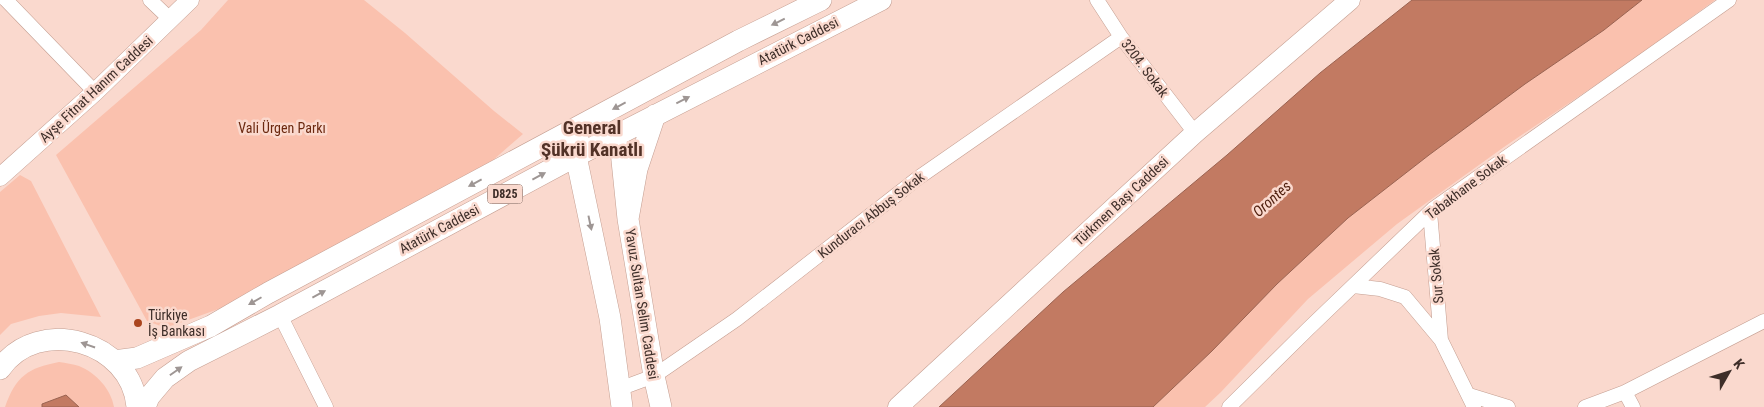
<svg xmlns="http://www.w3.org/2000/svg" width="1764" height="407" font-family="'Roboto Condensed',sans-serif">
  <rect width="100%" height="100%" fill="#fad9ce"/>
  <!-- green -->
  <path fill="#fac1ae" d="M228,0H364L405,33L494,111L523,134L492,161L224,307L166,328L147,321L56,155L201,30Z
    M1642,0H1715L1634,59L1504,147L1397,224L1308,299L1221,392L1205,407H1153L1212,351L1277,284L1348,218L1429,155L1525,84L1604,30Z
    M20,175L31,181L101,317L61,313L39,316L11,324L0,335V192Z
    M59,362C66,363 73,364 79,366C96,373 111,389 114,407H5C16,376 28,368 59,362Z"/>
  <!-- water -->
  <path fill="#c27a62" stroke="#9a6351" d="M1412,0H1642L1604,30L1525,84L1429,155L1348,218L1277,284L1212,351L1153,407H939L1063,292L1227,155L1320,73Z
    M66,395L79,407H42V404Z"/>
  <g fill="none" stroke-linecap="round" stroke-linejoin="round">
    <!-- minor casing -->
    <g stroke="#c49e91" stroke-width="15">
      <path id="minor" d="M6,0L95,92
        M150,0L171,20
        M1097,0L1121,37L1195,133
        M1430,212L1441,340L1474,407
        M1353,286L1380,289L1405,297L1441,340
        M280,315L326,407
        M619,389L654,376L737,319L918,178L1121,37
        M1625,392L1633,407
        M1469,395L1508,407
        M1229,407L1308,329L1433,209L1729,0
        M1585,407L1625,392L1764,321"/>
    </g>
    <!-- tertiary casing -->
    <g stroke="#c49e91" stroke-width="19">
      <path id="tertiary" d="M0,177L95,92L190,0"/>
    </g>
    <!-- secondary casing -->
    <g stroke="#c49e91" stroke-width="21">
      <path id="secondary" d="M898,407L1195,133L1350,0"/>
    </g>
    <!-- primary casing -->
    <g stroke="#c49e91" stroke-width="22">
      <path id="primary" d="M655,115L637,169L628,219L654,376L661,407
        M600,132L610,138L621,151L628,219
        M579,142L576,156L610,318L622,407
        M114,361L137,358L211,326L268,293L738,41L821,0
        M0,369C38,314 132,341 137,407
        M145,407L149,397L165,378L189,361L280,315L576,156L881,0"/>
    </g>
    <!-- minor -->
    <use href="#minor" stroke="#fff" stroke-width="14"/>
    <!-- tertiary -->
    <use href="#tertiary" stroke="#fff" stroke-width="18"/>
    <!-- secondary -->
    <use href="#secondary" stroke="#fff" stroke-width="20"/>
    <!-- primary -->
    <use href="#primary" stroke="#fff" stroke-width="21"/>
  </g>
  <!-- one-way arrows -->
  <defs><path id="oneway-solid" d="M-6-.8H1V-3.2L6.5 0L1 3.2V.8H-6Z" transform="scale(1.25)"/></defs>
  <g fill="#9e9694">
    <use href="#oneway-solid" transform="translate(778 22) rotate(154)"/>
    <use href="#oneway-solid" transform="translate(683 100) rotate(-27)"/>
    <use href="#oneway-solid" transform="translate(619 106) rotate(152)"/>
    <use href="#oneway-solid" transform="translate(539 176) rotate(-28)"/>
    <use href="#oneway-solid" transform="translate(475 183) rotate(152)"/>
    <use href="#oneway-solid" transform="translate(590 223) rotate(78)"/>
    <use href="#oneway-solid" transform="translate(319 294) rotate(-28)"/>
    <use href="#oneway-solid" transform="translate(255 301) rotate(150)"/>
    <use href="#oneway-solid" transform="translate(88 345) rotate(-161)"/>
    <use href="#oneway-solid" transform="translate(176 371) rotate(-35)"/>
  </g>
  <!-- markers -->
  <circle fill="#ab451e" stroke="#fad9ce" stroke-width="2" cx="138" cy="323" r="5"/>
  <g text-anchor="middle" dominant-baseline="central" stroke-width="5" stroke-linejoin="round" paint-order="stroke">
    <!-- shield labels -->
    <rect fill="#fad9ce" stroke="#76615a" stroke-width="1" x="487.5" y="184.5" width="35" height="19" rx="4"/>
    <g font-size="12" font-weight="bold" fill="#3e2e29">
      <text x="505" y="194">D825</text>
    </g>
    <!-- street labels -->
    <g font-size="14" fill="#3e2e29" stroke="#fad9ce">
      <text transform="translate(798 41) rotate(-27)">Atatürk Caddesi</text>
      <text transform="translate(1145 68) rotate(53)">3204. Sokak</text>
      <text transform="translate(96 89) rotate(-43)">Ayşe Fitnat Hanım Caddesi</text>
      <text transform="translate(1466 187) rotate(-37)">Tabakhane Sokak</text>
      <text transform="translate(1121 201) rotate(-43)">Türkmen Başı Caddesi</text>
      <text transform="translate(871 215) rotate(-38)">Kunduracı Abbuş Sokak</text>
      <text transform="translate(439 229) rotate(-28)">Atatürk Caddesi</text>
      <text transform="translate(1436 276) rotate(-95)">Sur Sokak</text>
      <text transform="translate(642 304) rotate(81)">Yavuz Sultan Selim Caddesi</text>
    </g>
    <!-- park labels -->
    <g font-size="14" fill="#6c2910" stroke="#fad9ce">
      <text x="282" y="128">Vali Ürgen Parkı</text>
    </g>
    <!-- poi labels -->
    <g font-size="14" fill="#3e2e29" stroke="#fad9ce" text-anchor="start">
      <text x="148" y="315">Türkiye<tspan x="148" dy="16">İş Bankası</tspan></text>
    </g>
    <!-- water labels -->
    <g font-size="15" font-style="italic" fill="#4e1e0d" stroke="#fad9ce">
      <text transform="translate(1272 199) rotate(-42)">Orontes</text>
    </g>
    <!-- district labels -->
    <g font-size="19" font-weight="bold" fill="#523227" stroke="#fad9ce">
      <text x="592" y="127">General<tspan x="592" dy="22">Şükrü Kanatlı</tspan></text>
    </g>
  </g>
  <!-- north arrow -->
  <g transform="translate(1729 372) rotate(51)" stroke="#fad9ce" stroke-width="4" paint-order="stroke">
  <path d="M0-4L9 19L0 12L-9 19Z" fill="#3e2e29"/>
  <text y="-8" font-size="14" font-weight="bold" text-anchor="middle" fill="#3e2e29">K</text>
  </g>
</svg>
